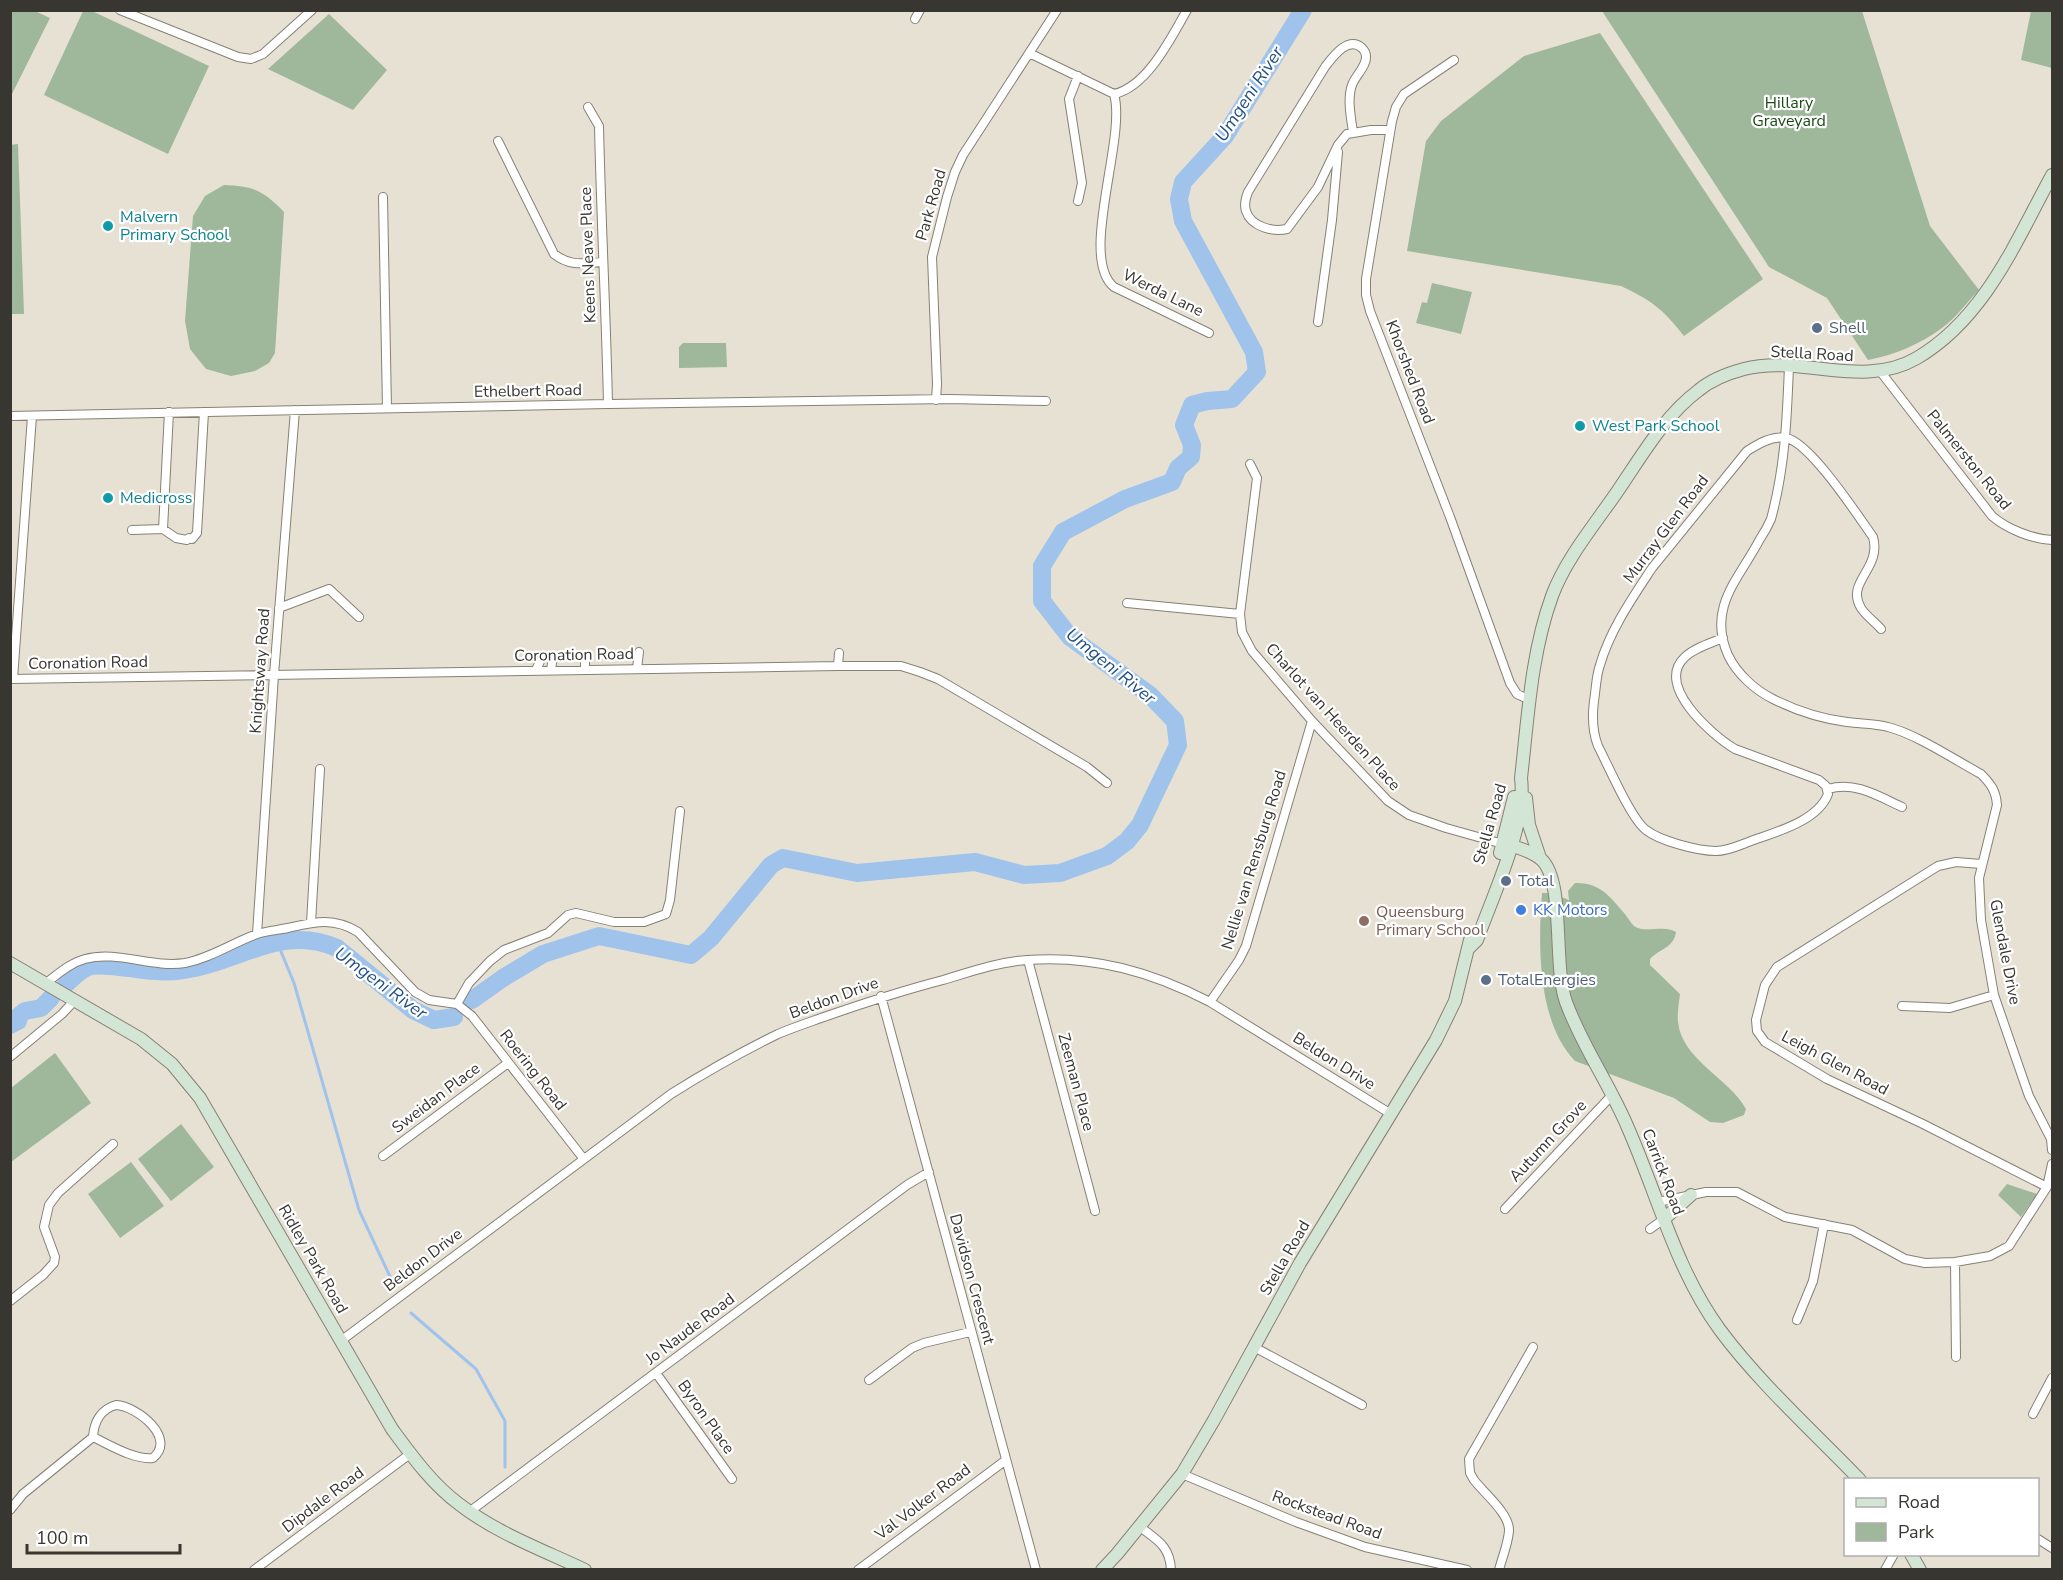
<svg xmlns="http://www.w3.org/2000/svg" width="2063" height="1580" font-family="'Nunito Sans',sans-serif">
  <rect width="100%" height="100%" fill="#e7e1d4"/>
  <!-- green -->
  <path fill="#9fb89c" d="M11,10L35,11L50,18L11,96Z
    M83,11H92L209,66L168,154L44,95Z
    M1602,11H1862L1930,226L1979,290C1967,302 1956,318 1942,328C1921,344 1894,355 1868,360L1827,298L1769,267Z
    M2031,11H2052V68L2021,60Z
    M329,14L387,70L353,110L268,69Z
    M1600,33L1763,279L1684,336C1662,308 1652,301 1621,286L1407,251L1426,141L1441,121L1524,56Z
    M18,144L24,314H11L10,145Z
    M224,185C254,186 264,191 284,212L275,353L269,363L255,371L231,376L206,369L190,349L185,321L193,216L205,196Z
    M1432,283L1472,292L1461,334L1416,323L1422,302L1427,303Z
    M683,343H726L727,367L679,368V347Z
    M1575,883C1600,882 1610,897 1625,914C1628,918 1631,923 1634,926C1646,934 1664,924 1676,932C1674,948 1659,949 1650,959V965L1680,994C1679,1003 1677,1013 1678,1022C1682,1060 1730,1079 1746,1109L1744,1115L1723,1123L1710,1122L1674,1098L1575,1061C1537,1022 1538,944 1542,893H1551L1569,900L1568,891Z
    M55,1053L91,1103L11,1162V1088Z
    M181,1124L214,1167L171,1201L138,1159Z
    M131,1162L164,1206L120,1238L88,1194Z
    M2007,1184L2037,1194L2021,1217L1998,1195Z"/>
  <g fill="none" stroke-linecap="round" stroke-linejoin="round">
    <!-- stream -->
    <path stroke="#a0c3ec" stroke-width="3" d="M277,942L294,983L359,1210L393,1283
      M411,1313L476,1369L505,1421V1467"/>
    <!-- river -->
    <path stroke="#a0c3ec" stroke-width="18" d="M66,984C74,977 81,968 92,966C103,964 118,967 129,968C146,971 165,973 183,970C237,963 282,923 337,948L413,1010L434,1020L454,1017
      M472,1000L503,978L543,954L599,936L691,955L711,938L771,865L783,858L857,873L975,862L1024,875L1060,873L1107,856L1127,841L1140,825L1178,745L1175,721L1150,695L1070,637L1042,601V566L1063,532L1125,499L1172,482L1178,468L1191,457L1192,445L1184,425L1192,405L1207,401L1232,399L1257,372L1254,352L1183,221L1179,199L1183,182L1225,136L1303,10
      M10,1025L18,1021L19,1016L25,1011L41,1008L51,998"/>
    <!-- street casing -->
    <g stroke="#868175" stroke-width="10">
      <path id="street" d="M120,10L238,57L251,59L263,54L312,10
        M915,19L920,10
        M1029,53L1114,94C1127,138 1078,258 1114,287L1209,333
        M1454,60L1404,94L1396,107L1392,121L1366,279V295L1370,311L1450,517L1510,683L1517,694L1530,700
        M1078,76L1069,99L1082,183L1078,201
        M1114,94C1147,87 1171,38 1187,10
        M588,107L599,126C601,219 606,312 608,404
        M1353,132C1351,118 1347,99 1352,85C1355,76 1367,66 1366,56C1366,53 1364,50 1362,48C1348,35 1332,58 1325,67L1248,192C1246,197 1244,205 1246,211C1251,227 1273,232 1287,229L1318,187L1338,145L1347,134L1371,130H1390
        M498,141L554,254C571,267 583,263 603,262
        M383,197L387,408
        M1318,322L1332,220L1338,152
        M1789,366C1787,418 1785,468 1771,519C1768,526 1764,533 1760,539C1739,579 1707,607 1728,655C1737,674 1755,690 1773,699C1795,710 1823,719 1847,722C1861,724 1874,723 1888,727C1916,734 1955,760 1981,774C1991,784 1996,791 1997,805L1979,878L1981,920L1994,995L2029,1096L2051,1139L2052,1150
        M1880,371L1992,516C2007,529 2032,539 2052,540
        M936,400L937,384L932,257L947,197L955,172L963,155L1057,10
        M10,416L608,404L949,399L1046,401
        M1250,464L1257,478L1240,614L1242,632L1252,651L1312,721L1388,801L1409,815L1446,828L1503,844
        M163,529L176,538L187,540L189,538L192,539L197,533L204,412
        M132,530L163,529L169,412
        M1127,603L1240,614
        M279,608L329,589L359,617
        M1723,638C1711,643 1694,648 1685,657C1654,685 1712,735 1735,749L1819,780L1826,786L1828,794C1818,821 1776,832 1751,841C1740,845 1728,851 1716,851C1698,851 1660,841 1646,830C1631,819 1608,765 1598,746C1592,731 1592,717 1594,701C1596,689 1596,676 1600,665C1610,630 1633,597 1652,568L1747,451C1758,444 1773,435 1786,438C1810,442 1858,516 1873,537C1882,569 1845,582 1861,608C1866,616 1875,622 1881,629
        M838,666L839,653
        M637,669L639,652
        M536,670L542,657
        M551,670L553,656
        M585,670V656
        M10,679L838,666H901L920,672L938,679L1087,767L1107,783
        M13,679L32,416
        M1828,789C1855,781 1878,796 1902,807
        M1981,864L1956,862L1938,866L1777,967L1765,985L1756,1020L1757,1031L1765,1042L1827,1079L1923,1124L2047,1187
        M311,923L320,769
        M257,934L274,675L295,410
        M1028,960L1095,1211
        M46,983C58,974 70,963 85,959C117,950 151,968 185,963C211,958 232,943 257,934C267,931 278,930 288,928C315,922 333,917 358,932L415,992L429,1000L457,1004L472,1016L583,1158
        M881,996L1036,1570
        M1210,1002L1239,960L1246,946L1312,721
        M457,1004L469,983L490,961L504,950L548,933L568,915L576,913L614,922H644L666,914L670,900L680,811
        M1902,1006L1950,1008L1994,995
        M10,1057L62,1014L75,1000
        M383,1156L508,1063
        M1658,1202L1706,1192H1737L1785,1217L1852,1230L1905,1259L1925,1263L1955,1262L1990,1256L2009,1246L2047,1187L2052,1164
        M1505,1209L1613,1094
        M1650,1229L1664,1219
        M1955,1262L1956,1357
        M10,1301L43,1275L54,1263L55,1257L44,1227L49,1205L58,1193L113,1144
        M1797,1320L1813,1281L1824,1224
        M342,1340L671,1094C706,1072 741,1052 778,1034C792,1028 807,1023 821,1018C861,1004 901,991 943,980C970,972 998,962 1027,960C1093,955 1152,972 1210,1002L1391,1114
        M1254,1347L1362,1405
        M656,1373L732,1479
        M869,1380L912,1348L924,1343L970,1332
        M116,1405C137,1406 177,1438 153,1458C134,1460 110,1445 93,1437C94,1422 101,1409 116,1405Z
        M2033,1414L2052,1378
        M1182,1474L1296,1522L1365,1547L1467,1570
        M10,1510L23,1494L93,1437
        M469,1512L907,1185L929,1172
        M1140,1527C1157,1540 1170,1546 1171,1570
        M2038,1539L2052,1548
        M254,1570L410,1454
        M858,1570L1006,1460
        M1499,1570C1502,1558 1508,1544 1509,1531C1510,1514 1484,1493 1474,1480L1470,1473L1469,1459L1533,1347
        M1885,1570L1894,1554"/>
    </g>
    <!-- secondary casing -->
    <g stroke="#868175" stroke-width="14">
      <path id="secondary" d="M1526,798L1529,825L1540,858
        M1505,844C1517,847 1533,852 1542,860C1565,883 1553,966 1566,1002C1582,1046 1610,1085 1628,1128C1658,1196 1676,1270 1720,1330C1761,1385 1813,1431 1860,1480
        M1500,853L1514,797
        M1469,948L1477,940C1493,895 1527,825 1521,778C1528,717 1531,654 1552,596C1565,560 1595,524 1617,492C1641,457 1664,416 1699,390C1711,380 1729,373 1744,369C1801,354 1862,390 1917,358C1985,318 2016,241 2052,175
        M10,963L141,1039L172,1064L200,1098L392,1429C412,1456 432,1484 459,1504C496,1533 543,1550 585,1570
        M1664,1219L1691,1195
        M1911,1554L1920,1570
        M1102,1570L1117,1554L1182,1474L1214,1420L1300,1263L1436,1040L1455,1001L1470,940"/>
    </g>
    <!-- street -->
    <use href="#street" stroke="#fff" stroke-width="8"/>
    <!-- secondary -->
    <use href="#secondary" stroke="#d3e5d4" stroke-width="12"/>
  </g>
  <!-- markers -->
  <g fill="#0f9aa8" stroke="#fff" stroke-width="2">
    <circle cx="108" cy="226" r="6"/>
    <circle cx="1580" cy="426" r="6"/>
    <circle cx="108" cy="498" r="6"/>
  </g>
  <g fill="#5c6f8a" stroke="#fff" stroke-width="2">
    <circle cx="1817" cy="328" r="6"/>
    <circle cx="1506" cy="881" r="6"/>
    <circle cx="1486" cy="980" r="6"/>
  </g>
  <circle fill="#3f7fe0" stroke="#fff" stroke-width="2" cx="1521" cy="910" r="6"/>
  <circle fill="#8d6e63" stroke="#fff" stroke-width="2" cx="1364" cy="921" r="6"/>
  <g text-anchor="middle" dominant-baseline="central" stroke-width="4.5" stroke-linejoin="round" paint-order="stroke">
    <!-- park labels -->
    <g font-size="16" fill="#1a4b16" stroke="#fff">
      <text x="1789" y="103">Hillary<tspan x="1789" dy="18">Graveyard</tspan></text>
    </g>
    <!-- street labels -->
    <g font-size="16" fill="#383631" stroke="#fff">
      <text transform="translate(931 205) rotate(-74)">Park Road</text>
      <text transform="translate(588 255) rotate(-92)">Keens Neave Place</text>
      <text transform="translate(1163 293) rotate(26)">Werda Lane</text>
      <text transform="translate(1812 354) rotate(3)">Stella Road</text>
      <text transform="translate(1410 372) rotate(69)">Khorshed Road</text>
      <text transform="translate(528 391) rotate(-1)">Ethelbert Road</text>
      <text transform="translate(1969 460) rotate(51)">Palmerston Road</text>
      <text transform="translate(1666 529) rotate(-53)">Murray Glen Road</text>
      <text transform="translate(574 655) rotate(-1)">Coronation Road</text>
      <text transform="translate(88 663) rotate(-1)">Coronation Road</text>
      <text transform="translate(260 671) rotate(-86)">Knightsway Road</text>
      <text transform="translate(1333 717) rotate(48)">Charlot van Heerden Place</text>
      <text transform="translate(1490 824) rotate(-74)">Stella Road</text>
      <text transform="translate(1254 860) rotate(-73)">Nellie van Rensburg Road</text>
      <text transform="translate(2005 952) rotate(79)">Glendale Drive</text>
      <text transform="translate(834 998) rotate(-20)">Beldon Drive</text>
      <text transform="translate(1334 1061) rotate(32)">Beldon Drive</text>
      <text transform="translate(1835 1063) rotate(28)">Leigh Glen Road</text>
      <text transform="translate(533 1070) rotate(52)">Roering Road</text>
      <text transform="translate(1076 1082) rotate(75)">Zeeman Place</text>
      <text transform="translate(436 1098) rotate(-37)">Sweidan Place</text>
      <text transform="translate(1548 1141) rotate(-47)">Autumn Grove</text>
      <text transform="translate(1663 1172) rotate(69)">Carrick Road</text>
      <text transform="translate(1285 1258) rotate(-60)">Stella Road</text>
      <text transform="translate(313 1259) rotate(60)">Ridley Park Road</text>
      <text transform="translate(423 1260) rotate(-37)">Beldon Drive</text>
      <text transform="translate(972 1279) rotate(75)">Davidson Crescent</text>
      <text transform="translate(690 1329) rotate(-37)">Jo Naude Road</text>
      <text transform="translate(706 1417) rotate(55)">Byron Place</text>
      <text transform="translate(323 1500) rotate(-37)">Dipdale Road</text>
      <text transform="translate(923 1502) rotate(-37)">Val Volker Road</text>
      <text transform="translate(1327 1515) rotate(20)">Rockstead Road</text>
    </g>
    <!-- culture labels -->
    <g font-size="16" fill="#0d838f" stroke="#fff" text-anchor="start">
      <text x="120" y="217">Malvern<tspan x="120" dy="18">Primary School</tspan></text>
      <text x="1592" y="426">West Park School</text>
      <text x="120" y="498">Medicross</text>
    </g>
    <!-- service labels -->
    <g font-size="16" fill="#4e5e75" stroke="#fff" text-anchor="start">
      <text x="1829" y="328">Shell</text>
      <text x="1518" y="881">Total</text>
      <text x="1498" y="980">TotalEnergies</text>
    </g>
    <!-- shop labels -->
    <g font-size="16" fill="#366cbe" stroke="#fff" text-anchor="start">
      <text x="1533" y="910">KK Motors</text>
    </g>
    <!-- education labels -->
    <g font-size="16" fill="#785e54" stroke="#fff" text-anchor="start">
      <text x="1376" y="912">Queensburg<tspan x="1376" dy="18">Primary School</tspan></text>
    </g>
    <!-- water labels -->
    <g font-size="18" font-style="italic" fill="#225184" stroke="#fff">
      <text transform="translate(1249 94) rotate(-57)">Umgeni River</text>
      <text transform="translate(1111 666) rotate(39)">Umgeni River</text>
      <text transform="translate(381 983) rotate(36)">Umgeni River</text>
    </g>
  </g>
  <!-- border -->
  <rect width="2063" height="1580" fill="none" stroke="#383631" stroke-width="24"/>
  <!-- legend -->
  <rect x="1844" y="1478" width="195" height="78" fill="#ffffff" stroke="#afafad" stroke-width="1.5"/>
  <rect x="1856" y="1498" width="30" height="9" fill="#d3e5d4" stroke="#afafad" stroke-width="1.5"/>
  <text x="1898" y="1508" font-size="18" fill="#383631">Road</text>
  <rect x="1856" y="1523" width="30" height="18" fill="#9fb89c" stroke="#afafad" stroke-width="1.5"/>
  <text x="1898" y="1538" font-size="18" fill="#383631">Park</text>
  <!-- scale -->
  <path d="M27 1544v9h153v-9" fill="none" stroke="#383631" stroke-width="3"/>
  <text x="36" y="1544" font-size="18" fill="#383631" stroke="#ffffff" stroke-width="4.5" paint-order="stroke">100 m</text>
</svg>
